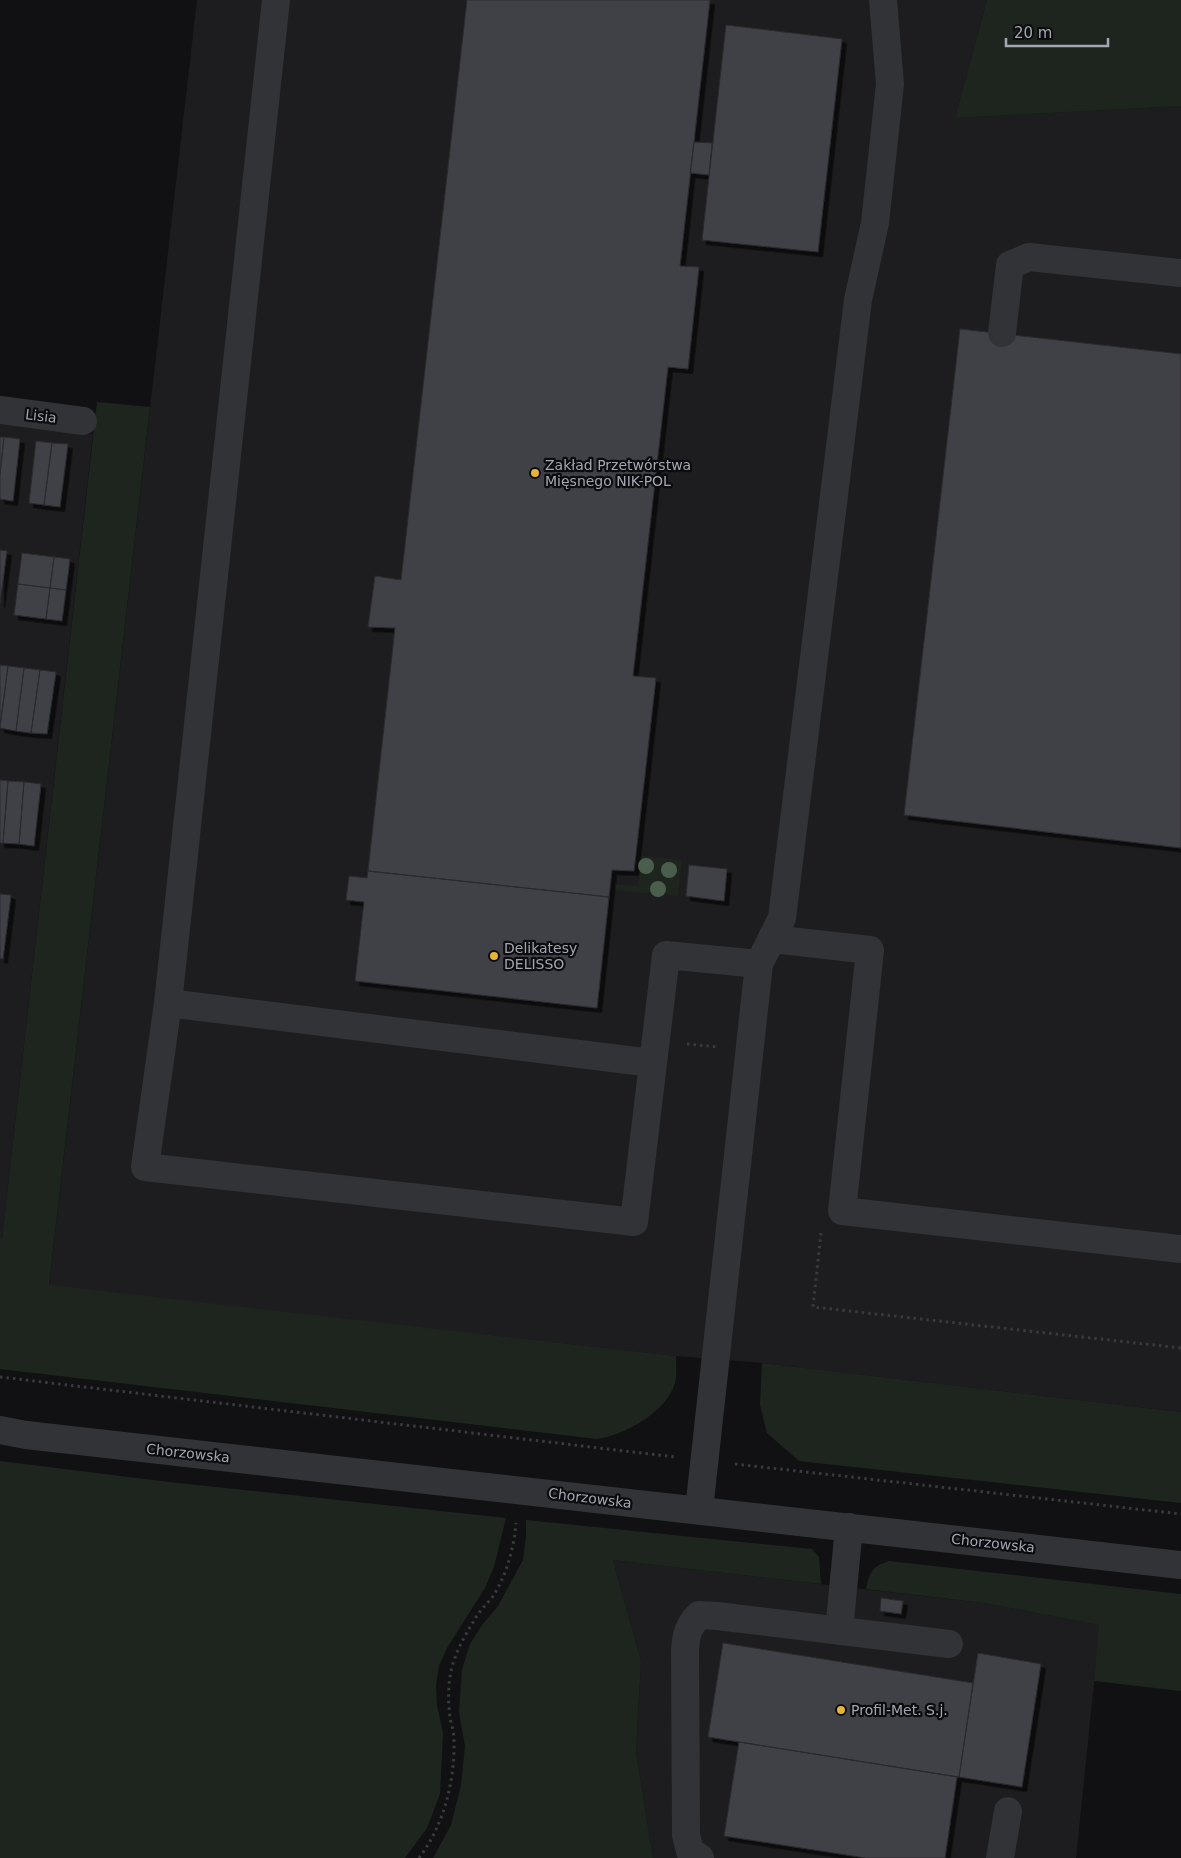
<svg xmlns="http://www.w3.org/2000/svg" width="1181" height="1858" font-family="'DejaVu Sans',sans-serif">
  <defs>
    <filter id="shadow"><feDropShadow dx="4.5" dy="4.5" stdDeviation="0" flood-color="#0009"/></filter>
  </defs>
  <rect width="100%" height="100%" fill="#111113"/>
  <!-- built -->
  <path fill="#1d1d1f" d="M197,0H987L955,118L1181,106V1412L762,1363L676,1356L49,1286Z
    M0,422L93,434L2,1239H0Z
    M613,1560L984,1603L1100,1625L1076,1858H653L636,1752L641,1661Z"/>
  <!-- green -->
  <path fill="#1e251f" d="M987,0H1181V106L955,118Z
    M97,402L150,407L49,1285L676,1356C676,1364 677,1375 675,1383C666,1413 624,1435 597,1439L0,1369V1239H2Z
    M641,856L682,860L678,896L615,890V884L638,886Z
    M762,1363L1181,1412V1503L799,1461L767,1433L760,1405Z
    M0,1461L169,1482L506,1518L494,1567L485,1588L447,1648L439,1666L436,1685L437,1705L443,1733L440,1794L427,1828L405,1858H0Z
    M526,1520L812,1549L819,1557L821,1584L613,1560L641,1661L636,1752L653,1858H433L451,1825L461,1785L465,1746L459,1712L462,1670L470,1644L482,1625L498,1606L523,1560L526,1536Z
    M889,1561L1181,1594V1691L1094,1681L1099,1625L984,1603L866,1589C870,1572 871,1567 889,1561Z"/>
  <!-- building -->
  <path fill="#404146" stroke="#2b2b2e" filter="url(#shadow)" d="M467,0H710L680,266L699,267L688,369L668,367L633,676L656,678L634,871L612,870L609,897L368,871L395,628L368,627L375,576L401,580Z
    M726,25L842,39L818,252L702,240Z
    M694,142L712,143L709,175L690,173Z
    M960,329L1181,354V848L904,815Z
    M0,437H4L0,474Z
    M4,437L20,439L13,501L0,499V474Z
    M36,441L52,443L44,505L29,503Z
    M52,443L68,444L60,507L44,505Z
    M0,550L7,551L0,603Z
    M22,553L54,557L50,588L18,584Z
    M54,557L70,559L66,590L50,588Z
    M18,584L50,588L46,619L14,615Z
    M50,588L66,590L62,621L46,619Z
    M0,665L8,666L0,726Z
    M8,666L24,668L16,731L0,728Z
    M24,668L40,670L31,733L16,731Z
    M40,670L56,672L47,734L31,733Z
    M0,780L8,781L3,843H0Z
    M8,781L24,782L19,844L3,843Z
    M24,782L41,784L34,846L19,844Z
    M689,865L727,869L724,901L686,896Z
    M368,871L609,897L597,1008L355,981L364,902L346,900L349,876L367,878Z
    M0,894L11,895L3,959L0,958Z
    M881,1598L903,1601L901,1614L880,1611Z
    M723,1643L973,1683L959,1777L708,1737Z
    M978,1653L1041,1664L1022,1787L959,1777Z
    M739,1742L957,1777L945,1858H866L724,1836Z"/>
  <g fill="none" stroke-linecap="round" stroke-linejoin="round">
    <!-- path -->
    <path stroke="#383a3e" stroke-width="3" stroke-dasharray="2.5 4" stroke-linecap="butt" d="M687,1044L718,1047
      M821,1233L813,1307L1181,1348
      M0,1377L675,1457
      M735,1464L1181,1514
      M419,1858C444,1825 455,1781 454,1739C454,1732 451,1724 450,1717C448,1702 448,1685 451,1671C455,1653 465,1635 475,1619C480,1610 488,1603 494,1595C507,1573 514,1548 516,1523"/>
    <!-- minor -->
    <path stroke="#323337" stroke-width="28" d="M1002,333L1010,265L1029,257L1181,273
      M0,410L83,421
      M772,939L870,950L842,1211L1181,1249
      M759,964L782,918L858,300L875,223L890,84L883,0
      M168,1003L276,0
      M652,1063L168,1003L145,1167L634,1222L666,955L759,964L699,1510
      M0,1430L26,1435L1181,1565
      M839,1631L849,1527
      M700,1858L690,1851L686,1835L685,1650C686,1636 688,1626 699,1615L717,1616L949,1644
      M1000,1858L1008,1811"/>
  </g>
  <!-- trees -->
  <g fill="#4b5e4e">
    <circle cx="646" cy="866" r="8"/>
    <circle cx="669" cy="870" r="8"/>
    <circle cx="658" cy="889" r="8"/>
  </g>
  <!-- markers -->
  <g fill="#e7b535" stroke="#0c0c0e" stroke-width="2">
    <circle cx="535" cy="473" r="5"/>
    <circle cx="494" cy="956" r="5"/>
    <circle cx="841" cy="1710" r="5"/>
  </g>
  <g text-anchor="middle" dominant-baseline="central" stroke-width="4.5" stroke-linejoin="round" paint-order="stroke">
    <!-- street labels -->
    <g font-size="14" fill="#a3a7b2" stroke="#0c0c0e">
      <text transform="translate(41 416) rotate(7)">Lisia</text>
      <text transform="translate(188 1453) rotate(6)">Chorzowska</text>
      <text transform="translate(590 1498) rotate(7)">Chorzowska</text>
      <text transform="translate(993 1543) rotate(6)">Chorzowska</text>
    </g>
    <!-- poi labels -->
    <g font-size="14" fill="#a3a7b2" stroke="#0c0c0e" text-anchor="start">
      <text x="545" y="465">Zakład Przetwórstwa<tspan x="545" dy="16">Mięsnego NIK-POL</tspan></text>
      <text x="504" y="948">Delikatesy<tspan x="504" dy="16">DELISSO</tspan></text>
      <text x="851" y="1710">Profil-Met. S.j.</text>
    </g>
  </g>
  <!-- scale -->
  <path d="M1006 38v8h102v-8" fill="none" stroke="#a3a7b2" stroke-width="2.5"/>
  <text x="1014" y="38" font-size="15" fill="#a3a7b2" stroke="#0c0c0e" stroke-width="4" paint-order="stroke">20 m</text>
</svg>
